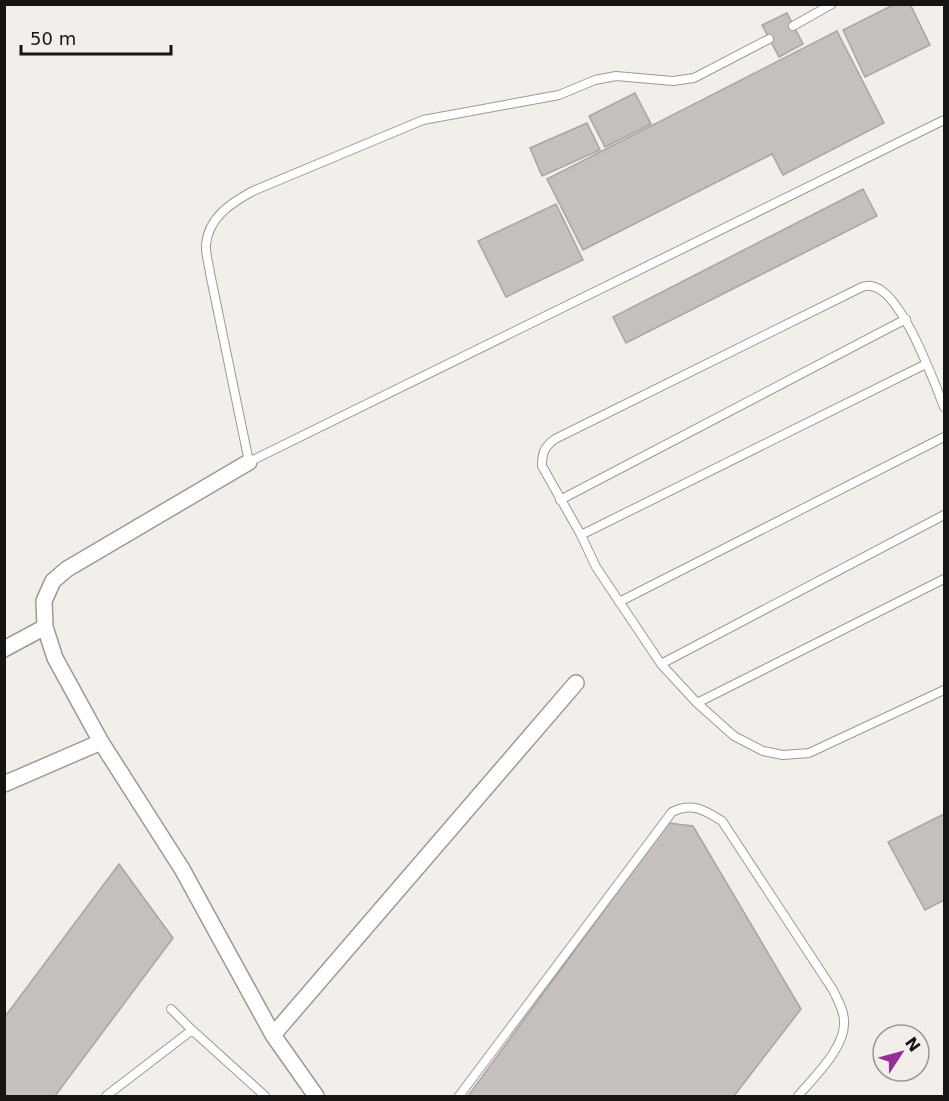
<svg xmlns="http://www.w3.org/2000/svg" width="949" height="1101" font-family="'DejaVu Sans',sans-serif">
  <rect width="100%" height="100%" fill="#f2eeea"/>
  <!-- building -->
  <path fill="#c5bfbd" stroke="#a9a4a2" stroke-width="1.5" d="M895,4H910L930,45L865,77L843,30Z
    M787,13L803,44L779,57L762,25Z
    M837,31L884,123L783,175L772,154L583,250L547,179Z
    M635,93L651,124L605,147L589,116Z
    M587,123L600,150L542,176L530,148Z
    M863,189L877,216L626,343L613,317Z
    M556,204L583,260L506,297L478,241Z
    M944,814V900L925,910L888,842Z
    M668,823L693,826L801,1009L734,1096H468Z
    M119,864L173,938L55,1096H4V1018Z"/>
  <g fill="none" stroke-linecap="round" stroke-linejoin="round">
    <!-- service casing -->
    <g stroke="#9d9995" stroke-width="10">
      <path id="service" d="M793,26L832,4
        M769,39L694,78L673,81L616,76L595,80L559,95L423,120L253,191C231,203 209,217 206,244C205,253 209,264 210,273L249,462L944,120
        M944,407C934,382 901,289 871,286C868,285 865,286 862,287L555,439C544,447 542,453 542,466L581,535L596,567L661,664L697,703L734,736L763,751L783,755L809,753L944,690
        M560,500L906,319
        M581,535L926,364
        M619,602L944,437
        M661,664L944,515
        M697,703L944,579
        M171,1009L192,1030
        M106,1096L192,1030L265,1096
        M459,1096L672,812C692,802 704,810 722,821L833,990C838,1001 844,1010 844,1021C846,1047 814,1077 798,1096"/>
    </g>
    <!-- minor casing -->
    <g stroke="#9d9995" stroke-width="18">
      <path id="minor" d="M249,462L67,569L53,581L44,601L45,627L55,658L101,742L182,869L273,1035L316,1096
        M4,649L45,627
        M4,784L101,742
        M273,1035L576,683"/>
    </g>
    <!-- service -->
    <use href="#service" stroke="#fff" stroke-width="8"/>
    <!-- minor -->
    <use href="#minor" stroke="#fff" stroke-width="15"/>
  </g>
  <!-- border -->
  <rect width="949" height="1101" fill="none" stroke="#171514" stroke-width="12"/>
  <!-- north arrow -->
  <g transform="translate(901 1053) rotate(54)"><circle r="28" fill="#f2eeea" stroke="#9a9794" stroke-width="1.5"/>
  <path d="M0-4.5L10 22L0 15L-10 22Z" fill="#942f94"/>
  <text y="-9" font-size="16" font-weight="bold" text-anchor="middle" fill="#171514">N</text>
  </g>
  <!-- scale -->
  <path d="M21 45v9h150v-9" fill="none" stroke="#171514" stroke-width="3"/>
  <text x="30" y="45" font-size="18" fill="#171514" stroke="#f2eeea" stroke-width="4.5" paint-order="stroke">50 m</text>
</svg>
